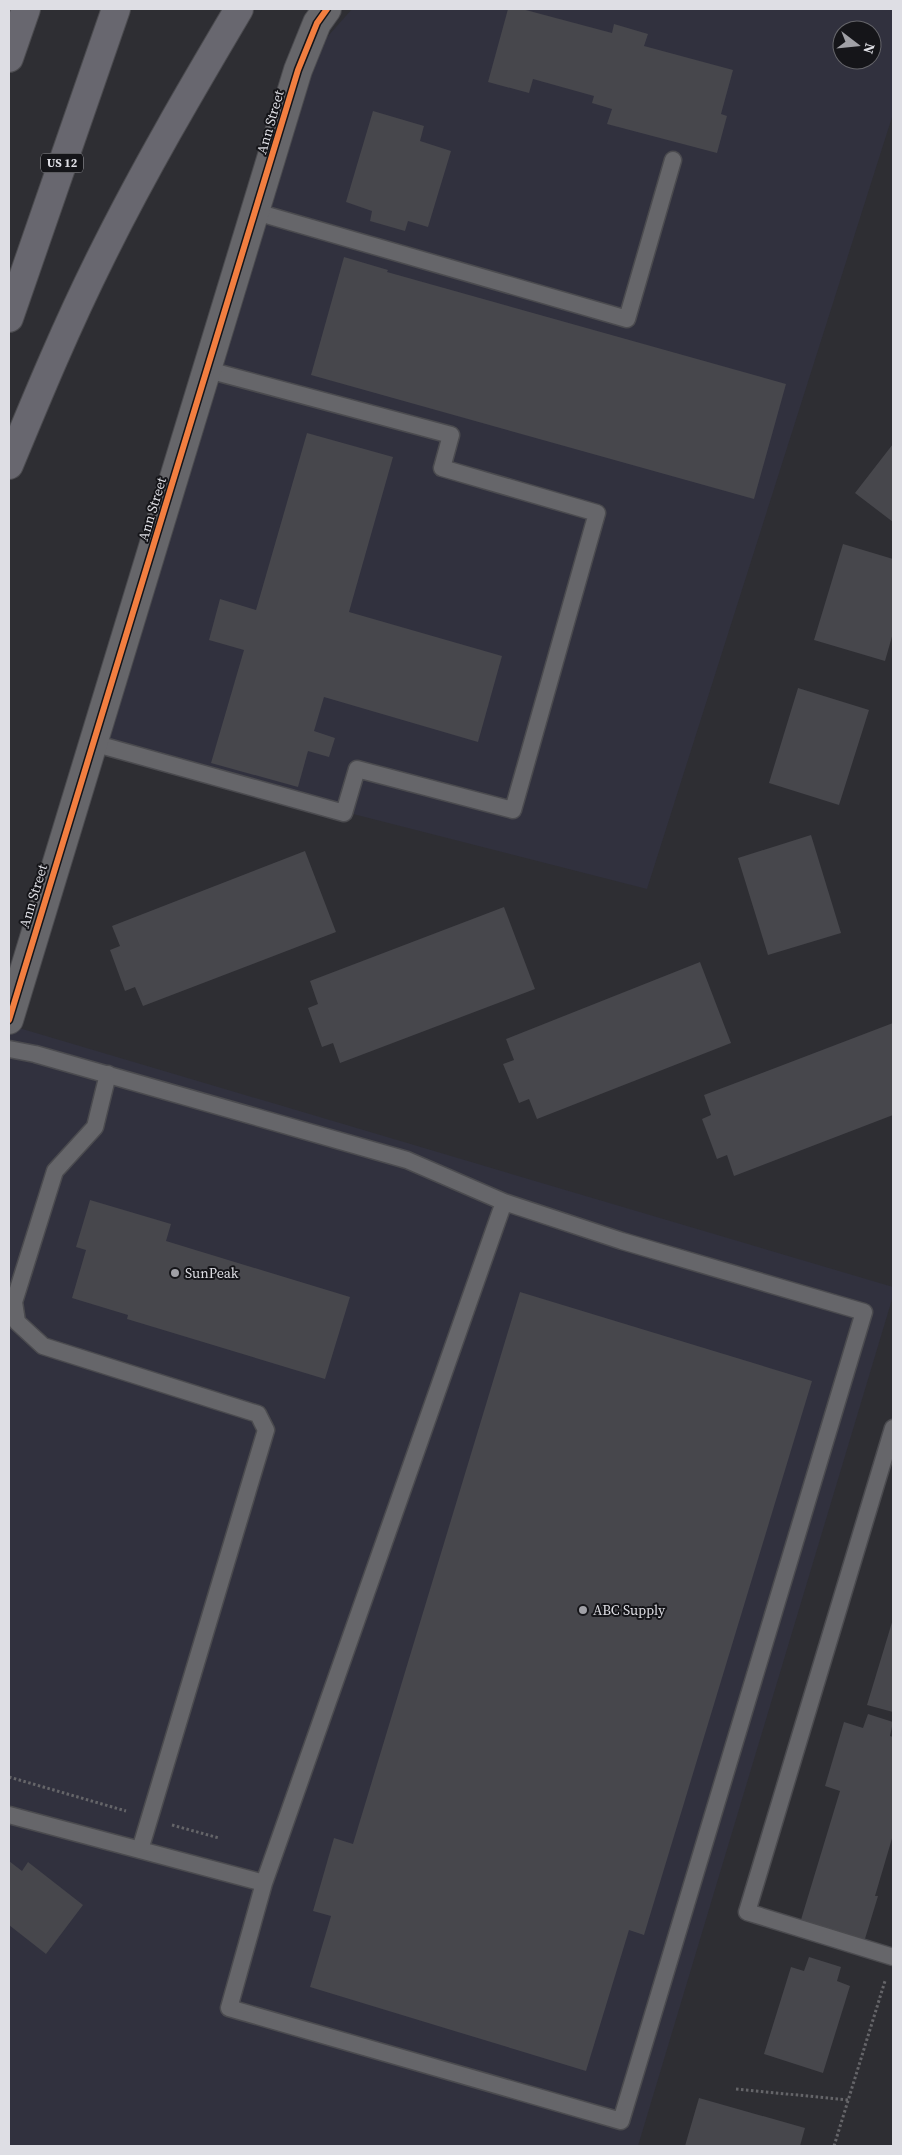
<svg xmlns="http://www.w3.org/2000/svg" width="902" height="2155" font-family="'Source Serif 4',serif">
  <rect width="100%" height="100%" fill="#2e2e33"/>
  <!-- built -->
  <path fill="#31313e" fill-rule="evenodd" d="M352,9H893V114L647,889L91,747L298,70ZM842,30H872V60H842Z
    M9,1025L893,1287V1296L638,2146H9Z"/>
  <!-- building -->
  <path fill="#47474c" d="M508,9H522L612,33L614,24L648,34L644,46L733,70L721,114L727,116L717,153L607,124L612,109L592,103L594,96L533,79L529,93L488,82Z
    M373,111L424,126L420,141L451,151L428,227L408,221L405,231L370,221L372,211L346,202Z
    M344,257L388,270L387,272L786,384L754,499L311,375Z
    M307,433L393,457L349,612L502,656L478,742L324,697L314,731L335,738L329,757L308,751L298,787L211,763L244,650L209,640L220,599L256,610Z
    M893,444V522L855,493Z
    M843,544L893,559V633L885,661L814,640Z
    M798,688L869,710L839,805L769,783Z
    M811,835L841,933L768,955L738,858Z
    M305,851L336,932L143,1006L135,987L125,991L110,950L120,946L112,926Z
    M504,907L535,989L340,1063L333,1043L322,1047L308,1008L318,1004L310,981Z
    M700,962L731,1043L537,1119L529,1099L519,1103L503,1064L514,1060L506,1039Z
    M893,1023V1115L734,1176L727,1155L717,1159L702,1119L711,1115L704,1095Z
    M90,1200L171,1224L166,1241L350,1297L325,1379L127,1319L128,1315L72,1298L86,1250L76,1247Z
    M520,1292L812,1381L644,1935L629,1930L586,2071L310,1987L331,1916L313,1911L334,1838L353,1844Z
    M893,1619V1712L867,1705Z
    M868,1714L893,1722L890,1736L893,1737V1835L875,1896H878L864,1942L800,1923L840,1791L825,1786L844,1722L863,1728Z
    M9,1861L22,1871L28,1862L83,1905L46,1954L9,1925Z
    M809,1957L841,1967L837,1981L850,1986L823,2073L764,2054L791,1967L804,1971Z
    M699,2098L805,2128L800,2146H685Z"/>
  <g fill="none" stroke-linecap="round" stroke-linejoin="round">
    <!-- service casing -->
    <g stroke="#4b4b4f" stroke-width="19">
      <path id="service" d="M256,212L627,319L673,160
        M93,743L344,813L357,769L513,810L597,513L442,468L451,435L208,370
        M9,1049L35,1054L407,1160L504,1202
        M108,1074L95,1127L55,1171L14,1302L17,1322L43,1346L258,1414L266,1430L140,1850
        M504,1202L622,1241L864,1312L621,2121L229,2008L264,1883Z
        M893,1428L747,1912L893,1957
        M9,1815L264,1883"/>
    </g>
    <!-- minor casing -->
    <g stroke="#4b4b4f" stroke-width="30">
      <path id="minor" d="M9,1020L298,70L317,23L327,9"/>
    </g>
    <!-- motorway casing -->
    <g stroke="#4b4b4f" stroke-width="30">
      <path id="motorway" d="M9,58L26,9
        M9,318L116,9
        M9,465C38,395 67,325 101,257C143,172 191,90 239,9"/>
    </g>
    <!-- path -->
    <path stroke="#656569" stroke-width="3" stroke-dasharray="2.5 2.5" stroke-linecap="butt" d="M9,1777L126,1811
      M172,1825L219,1838
      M736,2089L848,2100
      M834,2146L885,1981"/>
    <!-- service -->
    <use href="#service" stroke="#66666a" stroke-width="16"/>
    <!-- minor -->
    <use href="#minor" stroke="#66666a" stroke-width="28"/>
    <!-- motorway -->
    <use href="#motorway" stroke="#68676f" stroke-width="28"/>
    <!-- cycleway casing -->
    <g stroke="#151519" stroke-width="9">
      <path id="cycleway" d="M9,1020L298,70L317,23L327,9"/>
    </g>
    <!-- cycleway -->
    <use href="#cycleway" stroke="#f27e40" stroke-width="6"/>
  </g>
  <!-- markers -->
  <g fill="#a0a0a6" stroke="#151519" stroke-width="2">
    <circle cx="175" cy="1273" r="5"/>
    <circle cx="583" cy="1610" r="5"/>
  </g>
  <g text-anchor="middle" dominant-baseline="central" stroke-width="4" stroke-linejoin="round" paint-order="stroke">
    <!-- shield labels -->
    <rect fill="#151519" stroke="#a2a2a7" stroke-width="1" x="41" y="153.5" width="42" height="19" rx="4"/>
    <g font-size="12" font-weight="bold" fill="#dedee4">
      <text x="62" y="163">US 12</text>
    </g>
    <!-- street labels -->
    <g font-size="14" fill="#dedee4" stroke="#151519">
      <text transform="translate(270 122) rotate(-74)">Ann Street</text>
      <text transform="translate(152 509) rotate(-73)">Ann Street</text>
      <text transform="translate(33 896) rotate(-73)">Ann Street</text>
    </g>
    <!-- poi labels -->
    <g font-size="14" fill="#dedee4" stroke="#151519" text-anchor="start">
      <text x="185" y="1273">SunPeak</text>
      <text x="593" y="1610">ABC Supply</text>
    </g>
  </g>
  <!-- border -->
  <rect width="902" height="2155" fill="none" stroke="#dedee4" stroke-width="20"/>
  <!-- north arrow -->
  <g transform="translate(857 45) rotate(106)"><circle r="24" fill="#151519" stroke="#65656a"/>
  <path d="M0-4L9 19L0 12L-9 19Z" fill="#a0a0a6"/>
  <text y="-8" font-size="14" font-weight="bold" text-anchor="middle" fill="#dedee4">N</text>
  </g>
</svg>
